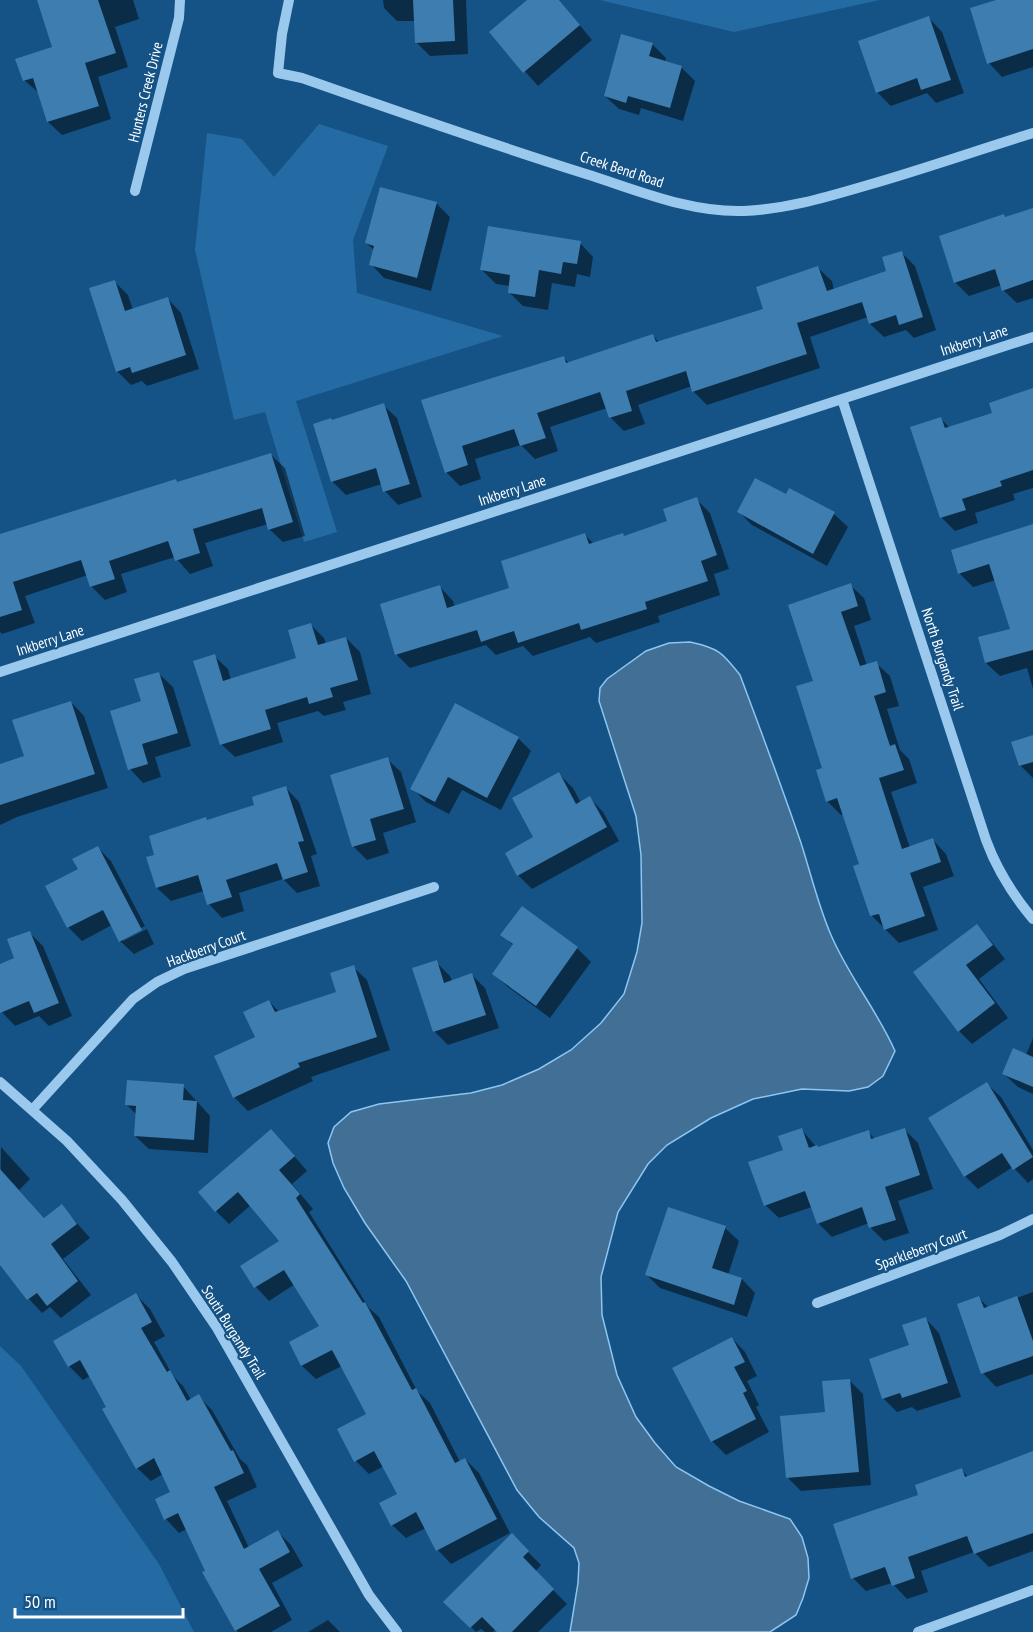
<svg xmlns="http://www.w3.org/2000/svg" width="1033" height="1632" font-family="'PT Sans Narrow',sans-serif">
  <rect width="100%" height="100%" fill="#155386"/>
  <!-- green -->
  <path fill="#246ba4" d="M600,0H880L734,32Z
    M319,124L388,146L353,240L357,293L503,336L296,401L337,532L304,542L265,412L234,420L195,250L207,133L242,139L274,177Z
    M0,1346L21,1366L159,1564L194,1632H0Z"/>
  <!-- water -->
  <path fill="#416f95" stroke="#8dc6f1" stroke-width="1.5" d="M690,642C718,648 722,652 740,675C761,731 782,787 801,843C811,874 818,905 831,935C849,977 877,1010 895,1051L883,1076L868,1087L849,1091L802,1089L753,1099L711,1118L667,1145L648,1164L618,1212L601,1277L602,1315L617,1375L636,1417L655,1443L676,1467L709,1486L739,1501L790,1519L802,1537L808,1558L809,1578L803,1598L796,1615L770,1632H570L578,1583L579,1563L574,1548L539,1517L517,1490L406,1281L365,1223L344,1188L333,1163L328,1143L334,1127L351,1112L379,1104L471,1093L502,1085L539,1069L571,1050L601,1023L624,994L637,952L642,923L641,855L636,816L599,701L600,688L607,679L646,651L669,643Z"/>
  <!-- shadow -->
  <path fill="#0007" d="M38,0H133L139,19L115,27L128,67L98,77L111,119L62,135L48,122L39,93L24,80L54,48Z
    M383,0H466L468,54L430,56L416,42L415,21H397L384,8Z
    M530,0H559L592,40L538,86L491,33Z
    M1000,0H1033V67L1002,77L989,63Z
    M929,18L942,32L964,93L936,103L927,93L891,106L877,92Z
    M652,44L666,58L665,62L681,67L695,81L683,121L641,108L639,115L619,109L605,96Z
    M381,189L437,204L450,217L431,291L384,278L371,264L374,250L366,243Z
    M1033,210V298L1017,303L1003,290L1002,285L969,296L955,282L1004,216L1007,218Z
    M580,243L593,257L590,277L577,274L575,287L552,283L548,310L523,306L509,292L510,286L496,284L482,270Z
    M901,252L915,266L936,330L914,338L906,330L884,337L870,324L868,317L810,337L820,368L707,405L693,391L692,386L638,405L645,424L624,431L611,418L607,408L550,427L558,451L535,459L521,445L475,459L481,479L460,486L446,472L423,401L563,357L570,364L652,335L660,343L765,310L818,268L832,281L834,290L888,272Z
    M114,281L128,295L133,310L168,299L181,313L199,369L147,386L142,381L131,385L117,371Z
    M1033,390V488L1013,494L1015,500L975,513L978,523L955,531L941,517V419L950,428L994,414Z
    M383,405L397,418L422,497L398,505L385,491L382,484L346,495L333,482L314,425L333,421Z
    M271,455L285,468L305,536L283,542L269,529L268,524L205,543L213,566L190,574L175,557L121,574L127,592L105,600L91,586L88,575L25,596L35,623L2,634L0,632V536L176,481L178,483Z
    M790,490L834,514L848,527L827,566L752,525L739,512L787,496Z
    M696,499L710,513L729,569L714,574L720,595L658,616L660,622L596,643L590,637L533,656L523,646L496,655L486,645L410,668L397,655L381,605L440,587L453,601L455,607L511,589L585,535L594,544L625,537L669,522Z
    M1033,526V689L1027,668L1000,676L986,663L1012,630L996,580L973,587L959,573Z
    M850,585L864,598L871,620L854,626L867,666L876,663L890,676L899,706L887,709L900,750L909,759L917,783L891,792L910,848L933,840L946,854L954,876L923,887L938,930L899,943L872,916L861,865L844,814L841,815L827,801L815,682Z
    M311,625L324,638L326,644L346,638L360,652L371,694L343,702L346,710L324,716L318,711L277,723L283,742L235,757L221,744L214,656L228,669L231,680L297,659Z
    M159,674L173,687L191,746L155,757L161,777L143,783L130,769L143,702Z
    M71,702L84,716L108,788L17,817L0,825V765L26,757Z
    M1033,736V778L1020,765Z
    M518,738L531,751L501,810L462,790L449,814L426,802L412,788Z
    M387,759L401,772L416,822L383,833L389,853L367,860L353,846Z
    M559,774L573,788L581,803L590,798L603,812L619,841L532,889L518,875L535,838Z
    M286,788L299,802L317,854L311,856L320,886L297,893L283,879L239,893L244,911L222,918L209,904L204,891L171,901L157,888L148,858L156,856L208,822L256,806Z
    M97,847L111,861L145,926L123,938V941L147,929L154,944L134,954L120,941L112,925L82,941L68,927L47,887L80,870Z
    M522,908L577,948L591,962L550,1018L508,987L494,974L514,946L502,935Z
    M977,926L990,940L1005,959L979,979L1008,1018L972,1044L959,1031L915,972Z
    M29,932L43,946L72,1016L49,1026L39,1016L15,1026L0,1010V965L16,958Z
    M436,962L450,976L452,981L472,975L485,988L499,1028L448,1045L435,1032L414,969Z
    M353,967L367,980L390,1050L311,1077L313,1081L248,1111L234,1097L269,1001L279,1012L338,993Z
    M1033,1038V1094L1018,1087L1004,1074L1026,1055Z
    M987,1084L1001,1097L1033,1150V1179L1028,1183L1013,1167L978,1189L965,1176Z
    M183,1086L210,1116L208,1153L149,1149L135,1136L137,1115L127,1105Z
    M904,1129L918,1143L933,1189L898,1201L909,1233L884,1241L871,1228L869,1223L832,1237L818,1223L812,1207L779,1218L765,1205L785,1151L802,1130L818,1149L868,1132L875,1139Z
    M284,1144L307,1171L292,1184L313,1209L309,1212L369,1308L379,1317L417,1391L430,1403L460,1462L465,1459L479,1473L510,1533L451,1564L438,1550L426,1528L406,1538L392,1525L399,1494L384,1466L369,1474L356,1461L368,1415L342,1366L316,1379L302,1366L291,1343L322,1327L295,1284L269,1301L256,1287L242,1266L282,1241L251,1205L229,1224L216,1211Z
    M1,1147L30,1179L19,1190L45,1219L62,1206L90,1238L63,1259L91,1295L61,1318L50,1307L42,1313L29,1299L0,1263Z
    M725,1228L739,1241L728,1275L742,1279L755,1293L747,1317L660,1288L647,1275Z
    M1033,1292V1374L996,1387L983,1373L979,1298L989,1308Z
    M136,1295L150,1309L165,1336L154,1342L173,1376L183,1386L191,1400L198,1396L212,1410L240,1459L247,1465L257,1487L227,1501L249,1548L278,1532L291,1545L303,1566L272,1583L292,1620L271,1632H238L236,1630L187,1529L179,1533L166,1519L172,1493L163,1474L151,1481L137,1468L108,1407L90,1376L83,1380L69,1366L55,1342Z
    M926,1319L939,1333L961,1397L917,1411L912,1407L897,1412L883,1398Z
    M732,1338L745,1352L757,1376L747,1381L759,1405L756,1407L769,1432L726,1455L712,1441Z
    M849,1380L863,1394L871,1485L801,1491L787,1477Z
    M1033,1453V1551L989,1567L974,1552L921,1571L928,1592L907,1599L892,1583L866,1591L853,1578L920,1496L962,1470L968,1477Z
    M512,1536L541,1565L535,1572L567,1604L538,1632H499L496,1629L493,1632H485L481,1629L476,1632L446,1602Z
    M328,1620L340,1632H308Z"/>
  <!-- building -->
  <path fill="#3d7db0" d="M37,0H98L116,53L85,63L99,106L47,122L33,78L23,81L15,59L52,47Z
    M413,0H453L455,41L415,43Z
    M527,0H559L580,25L523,73L489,32Z
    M996,0H1033V49L987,64L970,8Z
    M929,16L951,80L921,90L917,78L876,93L858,41Z
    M621,34L653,43L649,56L682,66L670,108L628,96L626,103L604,96Z
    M380,187L437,202L417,278L369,265L374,246L365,243Z
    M1033,208V280L1002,291L995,269L954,283L939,236L1004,214L1005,217Z
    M488,226L581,241L577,264L563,262L561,274L539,270L535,297L508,293L510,275L480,270Z
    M902,251L923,317L899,325L896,315L869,324L862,302L797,323L807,354L692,392L686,371L626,391L632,411L609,418L600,392L537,413L546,438L520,446L514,429L462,446L468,465L445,473L421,400L564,356L566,363L653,334L656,342L763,309L756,287L818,266L827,291L886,271L882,257Z
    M115,280L125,311L168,297L186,355L132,373L130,367L116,372L89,288Z
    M1033,388V470L1000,481L1002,486L962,499L966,510L940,518L910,427L941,417L945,428L992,413L989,403Z
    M384,403L410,484L383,492L376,468L331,482L313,424L331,418L332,420Z
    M271,453L293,522L268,530L262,508L193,529L200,553L175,561L168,541L109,561L115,579L90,587L81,560L13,582L22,610L0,617V534L176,479L177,482Z
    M755,478L786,494L789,488L835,512L813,554L737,512Z
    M697,497L717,555L701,561L708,581L645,602L647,609L581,630L579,623L518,643L514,631L481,642L477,630L395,655L380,604L440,585L447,608L509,588L501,561L585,533L589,544L623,533L624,536L667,521L663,509Z
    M1033,524V650L985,663L978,637L1010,629L989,564L958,574L951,550Z
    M851,583L858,606L841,612L860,666L877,661L886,692L874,696L890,746L895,744L904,770L879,778L902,849L933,838L941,862L910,873L925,916L884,930L879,914L870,916L853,866L859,864L837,798L826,802L816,770L822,768L796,686L813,681L788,605Z
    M311,623L318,645L346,637L358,680L330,688L333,697L309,704L307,697L265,710L271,729L220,745L193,661L215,654L223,681L296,658L288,630Z
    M159,672L178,733L142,744L148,764L128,770L110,711L141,701L134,679Z
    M71,701L95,774L0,805V764L24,756L12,720Z
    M455,703L519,737L487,798L448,777L435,802L410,789Z
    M1033,735V762L1019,766L1011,742Z
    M388,757L404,809L370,819L376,840L352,847L330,775Z
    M559,772L576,804L590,796L607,827L517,876L505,853L533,837L512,798Z
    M286,786L304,841L298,842L308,872L283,880L277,863L226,880L232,897L207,905L198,875L156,888L146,857L154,855L149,836L206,817L207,820L254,805L252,797Z
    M98,846L142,930L119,942L103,910L67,928L45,886L78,869L72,859Z
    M522,906L578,947L536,1006L492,974L513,944L500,935Z
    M977,924L993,945L966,965L995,1003L958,1032L913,972Z
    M30,931L59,1003L34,1013L29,1001L0,1013V964L14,958L7,939Z
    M437,960L444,983L472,973L486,1015L433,1032L412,968Z
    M354,965L377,1037L298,1063L300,1067L233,1098L214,1056L255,1037L243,1012L269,1000L275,1012L336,992L330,973Z
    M1013,1048L1033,1057V1087L1002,1074Z
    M127,1080L184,1084L183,1100L197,1101L194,1140L134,1136L136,1106L125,1105Z
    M987,1082L1033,1157L1013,1170L1002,1153L964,1177L928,1118Z
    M802,1128L809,1148L817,1145L818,1147L869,1130L871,1139L905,1128L920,1175L885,1187L896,1220L869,1228L862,1207L817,1224L805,1191L764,1206L748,1162L783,1150L778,1136Z
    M271,1129L295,1156L279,1170L300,1194L296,1198L363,1303L365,1302L412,1390L416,1388L455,1463L465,1458L497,1519L436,1551L416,1512L391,1526L379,1503L397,1494L374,1451L354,1462L337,1429L366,1414L332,1350L301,1366L289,1342L319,1326L284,1270L254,1288L240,1266L279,1241L238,1192L215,1212L198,1192Z
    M0,1169L44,1218L62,1204L77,1224L51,1244L78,1281L47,1306L37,1293L27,1300L0,1265Z
    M668,1207L726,1226L712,1268L742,1278L734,1305L645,1275Z
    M136,1293L152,1322L141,1328L167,1372L170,1370L187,1401L199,1394L231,1451L233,1450L244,1473L214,1487L244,1549L278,1530L290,1552L259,1569L280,1606L235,1631L202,1572L205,1571L178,1513L164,1520L155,1499L170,1492L154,1458L136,1469L102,1409L106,1407L80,1360L68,1367L53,1341Z
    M979,1296L984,1308L1017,1296L1033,1341V1356L981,1374L957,1304Z
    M926,1317L948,1383L902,1398L900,1393L882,1399L869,1359L909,1345L902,1325Z
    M732,1337L745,1362L734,1367L747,1391L743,1393L756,1419L711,1442L672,1368Z
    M850,1379L859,1472L786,1478L780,1416L825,1412L822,1381Z
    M1033,1451V1533L974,1554L967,1536L908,1557L915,1578L892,1586L885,1567L851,1579L833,1524L918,1495L915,1485L962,1468L965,1477Z
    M512,1533L529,1551L523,1557L554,1589L512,1632H497L482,1617L470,1628L443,1602Z"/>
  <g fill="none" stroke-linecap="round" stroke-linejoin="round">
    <!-- minor -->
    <path stroke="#9bc9ee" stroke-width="10" d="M289,0L282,34L278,73L302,78C396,111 491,144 586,174C637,190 690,213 744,211C788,209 827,197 868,185C924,169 978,150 1033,133
      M135,191L179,18L180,0
      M842,399L986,840C997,870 1012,894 1033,919
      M0,672L1033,337
      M0,1082L67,1141L122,1200L172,1262L217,1328L369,1595L397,1632
      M33,1109L133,999L157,982L184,969L434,887
      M817,1303L1000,1235L1033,1219
      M918,1632L1033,1590"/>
  </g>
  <g text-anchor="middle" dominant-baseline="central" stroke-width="4.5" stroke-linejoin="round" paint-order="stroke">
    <!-- street labels -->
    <g font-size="15" fill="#fff" stroke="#155386">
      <text transform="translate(145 92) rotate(-76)">Hunters Creek Drive</text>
      <text transform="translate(622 169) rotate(18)">Creek Bend Road</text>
      <text transform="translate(974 340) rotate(-18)">Inkberry Lane</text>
      <text transform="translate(512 490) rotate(-18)">Inkberry Lane</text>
      <text transform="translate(50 640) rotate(-18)">Inkberry Lane</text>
      <text transform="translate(943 659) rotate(72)">North Burgandy Trail</text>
      <text transform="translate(206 948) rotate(-20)">Hackberry Court</text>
      <text transform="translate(921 1249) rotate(-20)">Sparkleberry Court</text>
      <text transform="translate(234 1332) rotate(58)">South Burgandy Trail</text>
    </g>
  </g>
  <!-- scale -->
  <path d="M15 1608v9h168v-9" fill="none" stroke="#ffffff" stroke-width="3"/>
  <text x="24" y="1608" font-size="18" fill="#ffffff" stroke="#155386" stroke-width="4.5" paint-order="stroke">50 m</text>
</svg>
